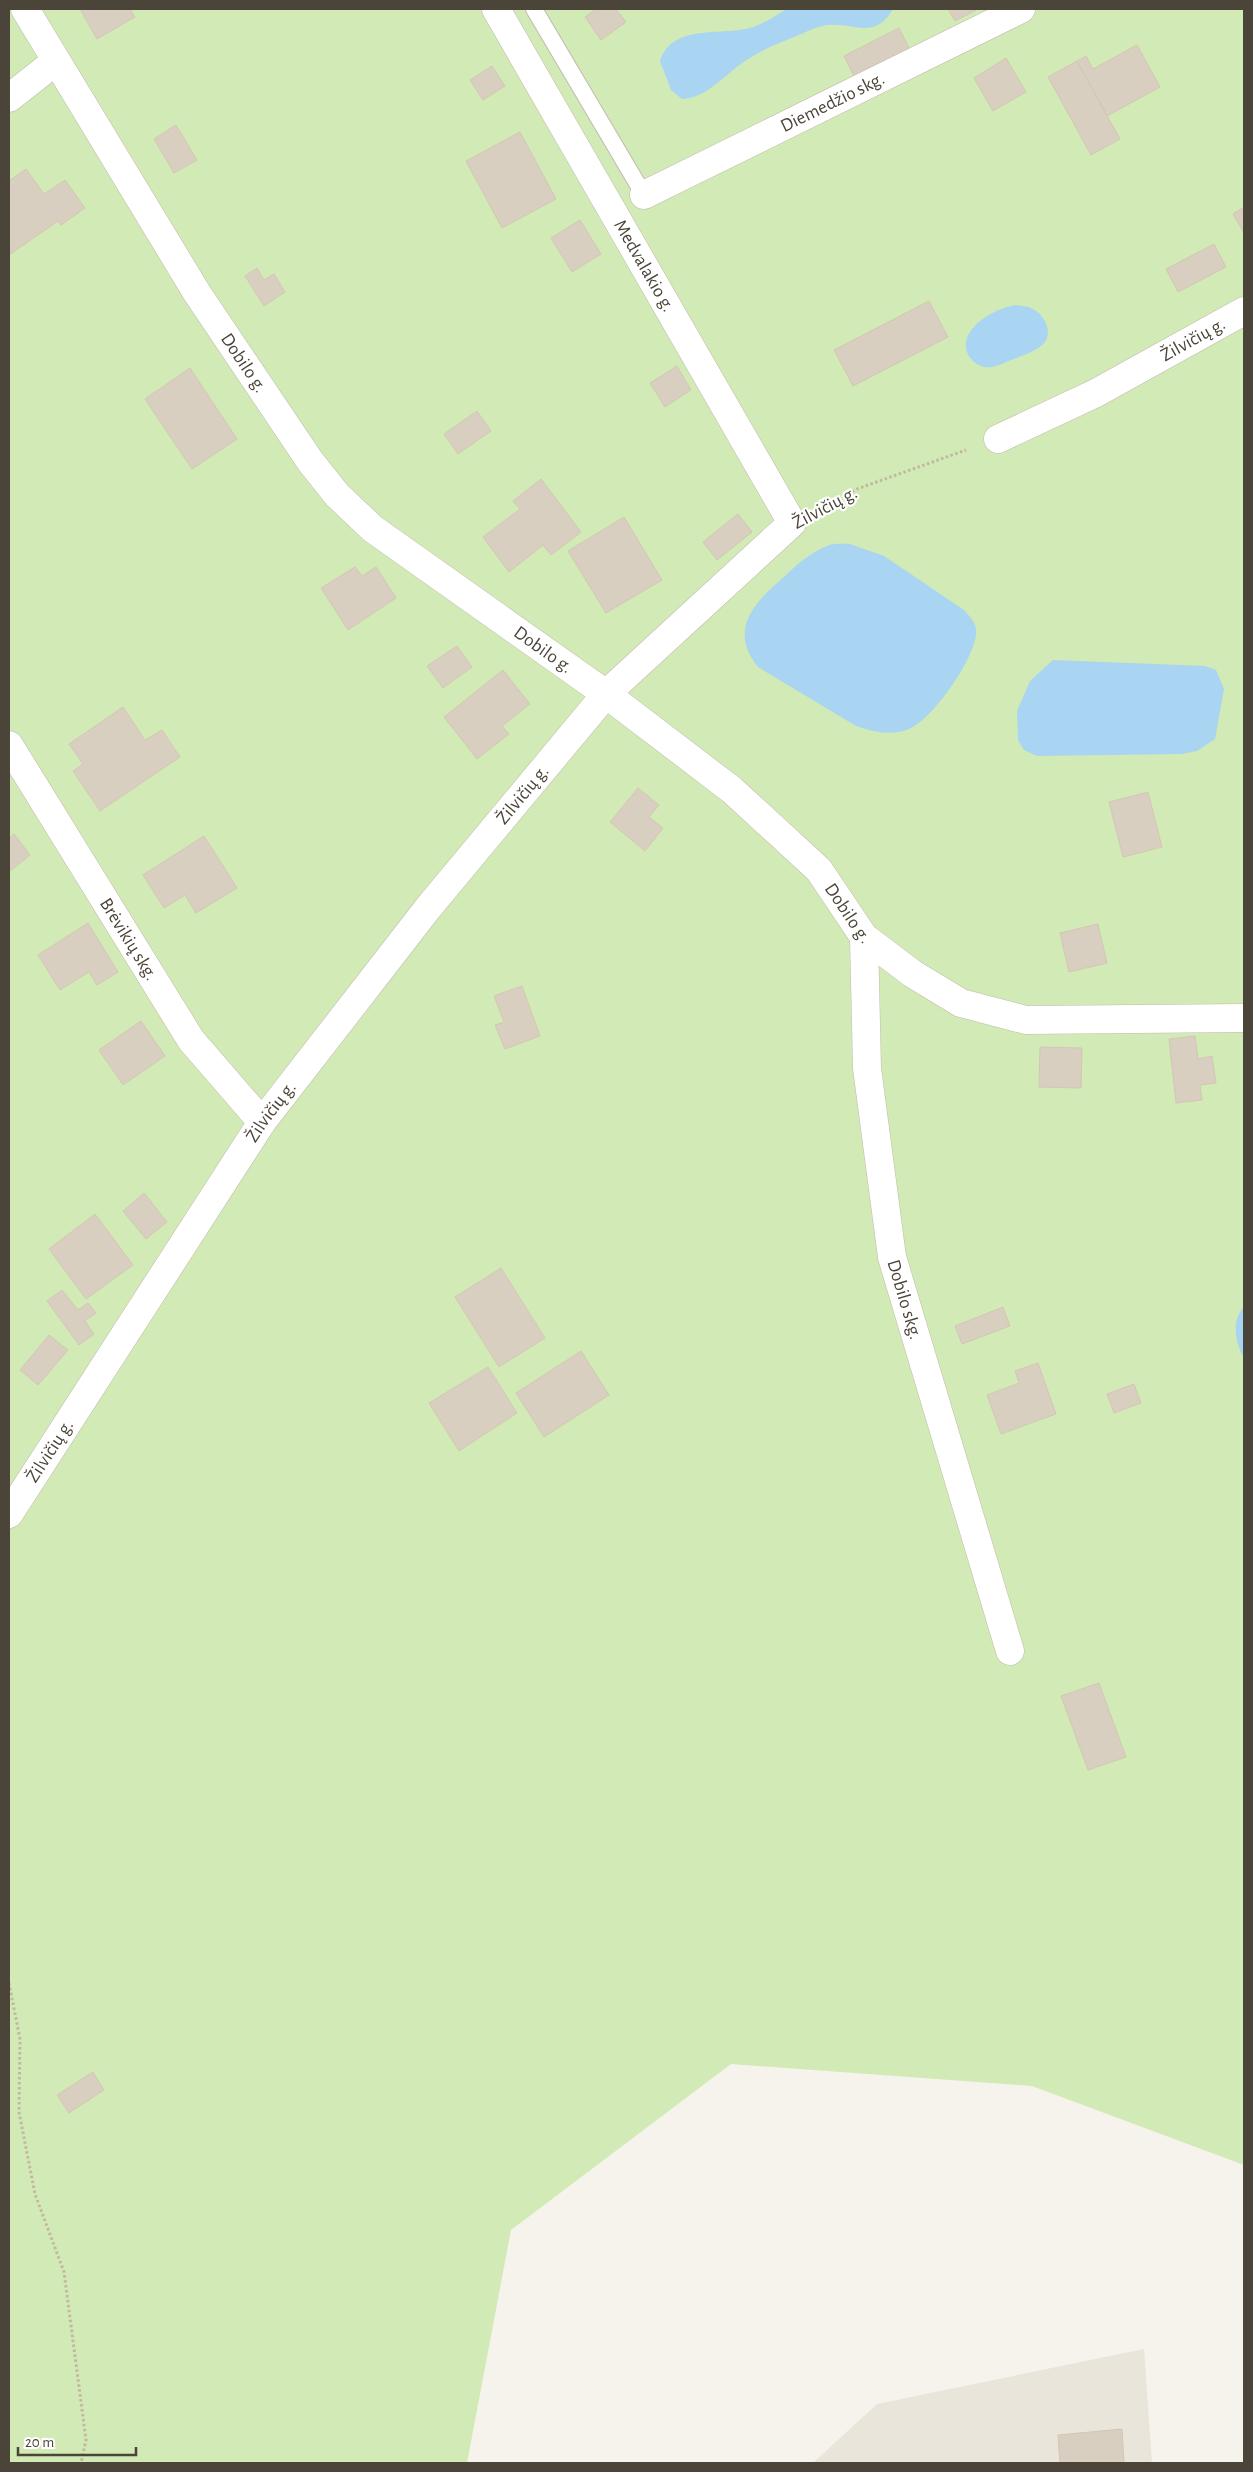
<svg xmlns="http://www.w3.org/2000/svg" width="1253" height="2472" font-family="'Alegreya Sans',sans-serif">
  <rect width="100%" height="100%" fill="#f6f3ec"/>
  <!-- residential -->
  <path fill="#eae5da" d="M1144,2349L1152,2463H813L877,2404Z"/>
  <!-- green -->
  <path fill="#d2eab5" d="M9,9H1244V2165L1032,2086L731,2064L511,2230L467,2463H9Z"/>
  <!-- water -->
  <path fill="#a9d4f2" d="M786,9H893C874,41 854,22 828,25C818,26 808,31 799,35C782,42 765,48 750,58C727,71 709,98 682,99L671,90L660,61C672,25 716,35 745,29C760,26 773,18 786,9Z
    M1016,305C1021,306 1027,306 1031,308C1043,313 1054,331 1044,343C1037,351 1024,355 1014,359C1007,361 999,366 992,367C977,370 961,354 967,338C974,320 998,308 1016,305Z
    M850,544L884,556L964,610C969,616 975,621 976,629C979,654 934,716 913,727C894,737 874,732 856,726L758,667C728,629 754,603 784,577C797,564 810,553 827,546C834,543 843,544 850,544Z
    M1053,660L1205,666L1216,670L1224,689L1215,739L1197,751L1182,754L1037,756L1024,750L1018,740L1017,711L1030,681Z
    M1244,1307V1358C1235,1343 1231,1320 1244,1307Z"/>
  <!-- building -->
  <path fill="#d8cfc1" stroke="#d3c7b4" d="M80,9H130L135,17L97,39Z
    M596,9H616L626,22L601,40L585,17Z
    M948,9H975L976,10L955,21Z
    M899,28L910,50L855,78L844,56Z
    M1137,45L1160,87L1107,116L1077,61L1086,56L1093,69Z
    M1006,58L1026,92L993,111L974,78Z
    M1077,61L1120,139L1091,155L1048,77Z
    M492,66L505,86L483,100L470,80Z
    M176,125L197,160L174,173L154,139Z
    M520,132L556,199L502,228L466,161Z
    M26,169L44,194L65,180L85,208L61,225L58,221L9,255V181Z
    M1244,207V233L1233,214Z
    M580,220L601,254L572,272L551,238Z
    M1214,244L1226,267L1178,292L1166,269Z
    M257,268L264,280L274,274L285,292L264,306L245,276Z
    M929,301L948,337L853,386L834,350Z
    M677,366L691,390L665,407L650,383Z
    M190,368L237,439L192,469L145,399Z
    M477,411L491,431L458,454L444,434Z
    M541,479L581,532L551,555L543,545L509,572L483,537L520,509L513,501Z
    M738,514L752,532L717,560L703,542Z
    M624,517L662,580L606,613L568,551Z
    M355,567L362,576L376,567L396,598L348,630L321,588Z
    M457,646L472,667L443,688L427,666Z
    M503,670L530,704L502,726L509,734L477,759L444,717Z
    M123,707L145,740L162,730L180,757L100,811L73,771L83,764L69,744Z
    M638,788L659,805L649,817L663,828L645,851L610,822Z
    M1148,792L1162,847L1123,857L1109,802Z
    M14,834L30,855L9,872V838Z
    M204,836L237,888L196,913L185,895L164,908L143,875Z
    M88,923L118,972L97,985L89,972L60,990L38,955Z
    M1098,924L1107,963L1069,972L1060,933Z
    M522,986L540,1036L505,1049L495,1025L504,1022L494,996Z
    M141,1021L165,1056L123,1085L99,1050Z
    M1195,1036L1198,1059L1212,1056L1216,1083L1200,1085L1202,1100L1176,1103L1169,1039Z
    M1040,1047L1082,1048L1081,1088L1039,1087Z
    M144,1193L167,1222L146,1239L123,1211Z
    M95,1214L133,1265L86,1299L49,1249Z
    M501,1268L545,1338L499,1367L455,1297Z
    M62,1290L78,1310L88,1303L96,1313L85,1321L94,1334L79,1345L47,1301Z
    M1003,1307L1010,1326L962,1344L955,1326Z
    M49,1335L68,1350L38,1385L20,1370Z
    M581,1351L609,1395L544,1437L516,1393Z
    M1038,1363L1056,1414L1001,1434L987,1395L1019,1383L1015,1371Z
    M488,1367L517,1413L459,1451L429,1403Z
    M1134,1384L1141,1403L1114,1413L1107,1394Z
    M1099,1683L1126,1757L1088,1770L1061,1696Z
    M93,2072L104,2090L69,2113L57,2095Z
    M1122,2429L1124,2463H1060L1058,2435Z"/>
  <g fill="none" stroke-linecap="round" stroke-linejoin="round">
    <!-- lane casing -->
    <g stroke="#c2bbae" stroke-width="18">
      <path id="lane" d="M534,9L644,195"/>
    </g>
    <!-- street casing -->
    <g stroke="#c2bbae" stroke-width="29">
      <g id="street">
        <path id="s1" d="M25,9L197,293L310,461L337,495L373,529L606,694L732,790L819,870L864,937L913,974L961,1003L1026,1020L1244,1018"/>
        <path d="M9,98L56,61"/>
        <path id="s2" d="M644,195L1021,9"/>
        <path id="s3" d="M998,439L1096,393L1244,311"/>
        <path id="s4" d="M9,745L191,1040L262,1122"/>
        <path id="s5" d="M864,937L867,1068L892,1257L1010,1651"/>
        <path id="s6" d="M9,1514L262,1122L428,908L606,694L792,523L496,9"/>
      </g>
    </g>
    <!-- path -->
    <path stroke="#c4b79f" stroke-width="3" stroke-dasharray="2.5 2.5" stroke-linecap="butt" d="M821,508L857,489L966,450
      M9,1983L20,2039L19,2112L35,2194L64,2272L86,2440L81,2463"/>
    <!-- lane -->
    <use href="#lane" stroke="#fff" stroke-width="16"/>
    <!-- street -->
    <use href="#street" stroke="#fff" stroke-width="28"/>
  </g>
  <g text-anchor="middle" dominant-baseline="central" stroke-width="4.5" stroke-linejoin="round" paint-order="stroke">
    <!-- street labels -->
    <g font-size="19" fill="#4b4439" stroke="#fff">
      <text stroke="none"><textPath href="#s2" startOffset="210">Diemedžio skg.</textPath></text>
      <text transform="translate(644 266) rotate(60)">Medvalakio g.</text>
      <text stroke="none"><textPath href="#s3" startOffset="219">Žilvičių g.</textPath></text>
      <text stroke="none"><textPath href="#s1" startOffset="416">Dobilo g.</textPath></text>
      <text transform="translate(825 508) rotate(-28)">Žilvičių g.</text>
      <text stroke="none"><textPath href="#s1" startOffset="836">Dobilo g.</textPath></text>
      <text stroke="none"><textPath href="#s6" startOffset="885">Žilvičių g.</textPath></text>
      <text stroke="none"><textPath href="#s1" startOffset="1241">Dobilo g.</textPath></text>
      <text stroke="none"><textPath href="#s4" startOffset="228">Brėvikių skg.</textPath></text>
      <text stroke="none"><textPath href="#s6" startOffset="480">Žilvičių g.</textPath></text>
      <text stroke="none"><textPath href="#s5" startOffset="366">Dobilo skg.</textPath></text>
      <text stroke="none"><textPath href="#s6" startOffset="75">Žilvičių g.</textPath></text>
    </g>
  </g>
  <!-- border -->
  <rect width="1253" height="2472" fill="none" stroke="#4b4439" stroke-width="20"/>
  <!-- scale -->
  <path d="M18 2447v8h118v-8" fill="none" stroke="#4b4439" stroke-width="2.5"/>
  <text x="25" y="2447" font-size="15" fill="#4b4439" stroke="#ffffff" stroke-width="4" paint-order="stroke">20 m</text>
</svg>
